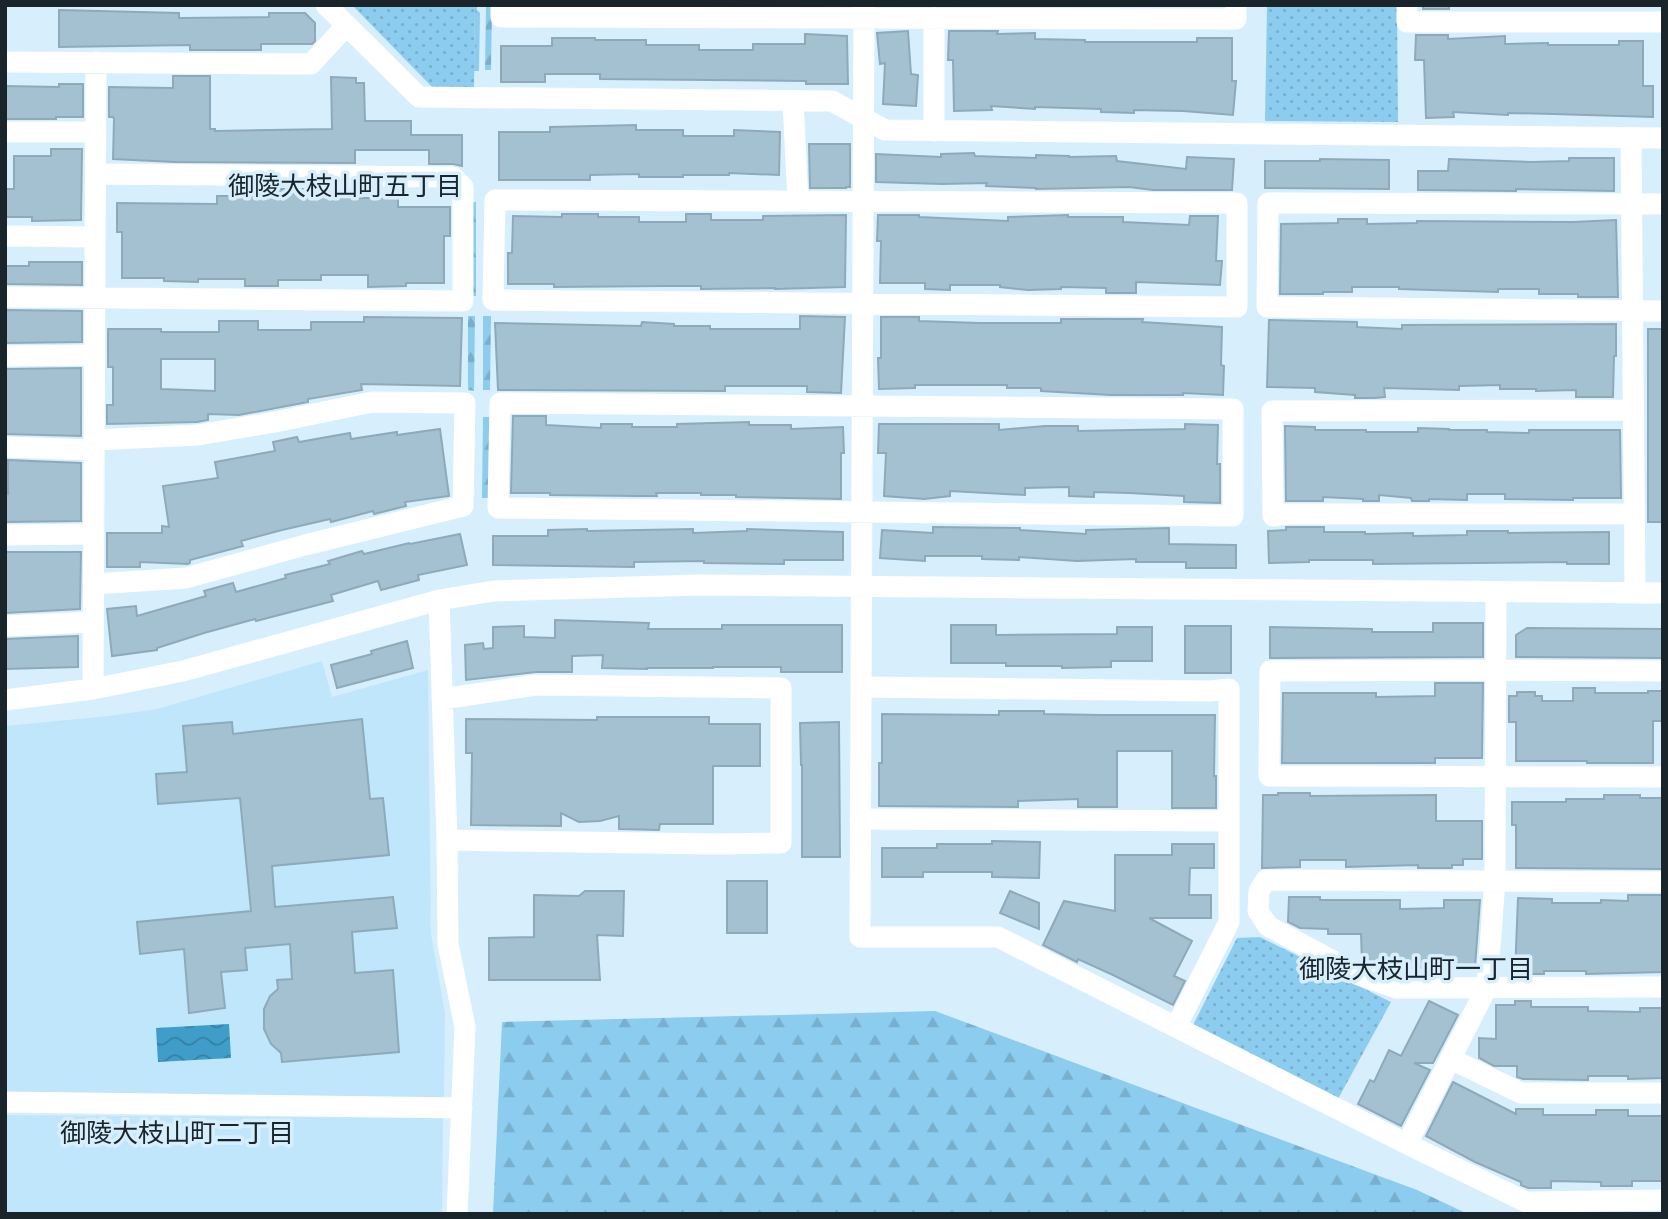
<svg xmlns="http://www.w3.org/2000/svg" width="1668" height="1219" font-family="Jost,'Noto Sans JP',sans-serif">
  <defs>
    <pattern id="forest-firs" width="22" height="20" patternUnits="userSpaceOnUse" patternTransform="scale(1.75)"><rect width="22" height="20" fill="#8cccee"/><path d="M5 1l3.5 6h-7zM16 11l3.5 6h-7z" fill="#78afcc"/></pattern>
    <pattern id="park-dots" width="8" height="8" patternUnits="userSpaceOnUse" patternTransform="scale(1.75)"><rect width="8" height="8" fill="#8cccee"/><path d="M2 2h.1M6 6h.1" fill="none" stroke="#78afcc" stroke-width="1.8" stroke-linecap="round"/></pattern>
    <pattern id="water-waves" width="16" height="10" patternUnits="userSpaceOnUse" patternTransform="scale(1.75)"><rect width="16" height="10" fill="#409dc9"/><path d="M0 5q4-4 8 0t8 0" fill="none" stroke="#3580a3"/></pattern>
  </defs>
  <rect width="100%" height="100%" fill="#d7effd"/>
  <!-- built -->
  <path fill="#c0e6fb" d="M322,661L332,697L428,670L431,934L445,1013L444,1098L5,1095V726L108,716L157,709Z
    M5,1115L443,1118L442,1214H5Z"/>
  <!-- forest -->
  <path fill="url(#forest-firs)" d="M475,5H477V10L480,13L479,71H474Z
    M486,5H492L491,70H485Z
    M469,202H476V296H469Z
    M468,316H475L474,391L468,390Z
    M483,316H491L490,390H483Z
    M483,417H490V498H482Z
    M935,1011L1417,1190L1468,1214H493L502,1022Z"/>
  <!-- park -->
  <path fill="url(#park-dots)" d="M352,5H475L474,89H434Z
    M1267,5H1397L1398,122L1265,121Z
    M1260,937L1391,1002L1338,1099L1193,1025L1237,938Z"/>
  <!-- water -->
  <path fill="url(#water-waves)" d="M229,1024L231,1058L158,1062L156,1028Z"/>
  <!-- building -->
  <path fill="#a4c1d2" stroke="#8eaaba" stroke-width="2" fill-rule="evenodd" d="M1423,5H1449V9H1423Z
    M59,10L179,13V18L269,17V13H305L315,23V41L312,44H261V50H190V45L59,47Z
    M908,31L911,74L918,75L916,106L883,104L885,63L880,64L877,33Z
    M949,31H998L997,34L1035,33V39L1085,40V42H1197V38H1232V81H1236L1233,115L1183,111L1134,110V113L1101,112V109L1035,107V109L991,106L992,110L954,111L953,60H948Z
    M805,34L847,36L848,84H806V81L600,79V74H545V82H501V46H552V38H595V40H646V45H699V50H753V44H805Z
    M1416,35H1448V39L1505,36V44L1548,43V45H1619V41H1643V86H1653V117L1553,114L1508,113V115L1453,112L1454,117L1426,118L1424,60H1415Z
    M173,76H210V129H215V131L332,129L331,77L356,78V83H364L365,121H411V135H462V166L453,164H429V150H355V163L175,162L113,159L114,119L113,117H109V87L173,88Z
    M59,84H83V117H56V119H5V86L59,87Z
    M636,125V130H683V136H734V130L780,132L779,175L729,173V175H683V177H639V174L590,175V180H499V132H550V127Z
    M809,144H850V187H846V188H810Z
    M51,149H82L81,220L32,221V217H5V189H14V156H51Z
    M974,153L975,156L1036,158V155L1069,156V157L1116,156L1117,161L1186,169L1187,157L1234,159L1232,190H1153L1129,187L1036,189V188L986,186L987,183L942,184L876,182V154L941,157V154Z
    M1569,158H1614V191L1516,189V191L1418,190V171H1448L1449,159L1531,162L1569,161Z
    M1320,159L1389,160V189L1265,188V161H1320Z
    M269,189H313V195H353V198H398V207H450V236H444V283H406V286L368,287V275H321V280H278V286H245V279H198V282L164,281V278H122V232H117V203L217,204V196H265V193H269Z
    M562,214H598V217H639V222H686V214H711V220H763V216L846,215L845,287L775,289V288L701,289V286H665L554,287V284H508V253H512L513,216L562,217Z
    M878,215H919V217L1008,221V217L1068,215V217H1123V222L1189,225L1190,216H1218L1216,261H1222L1220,285L1136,282V293H1106V288L1061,287V289L1028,290L1000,287V285H950V290L925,289V283H880L881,241H877Z
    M1338,219H1367V224L1417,223V221L1573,222L1616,220L1618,297H1578V294H1539V289H1498V292L1399,289V287H1352V292H1323V294H1280L1281,224L1338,223Z
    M29,262H82V285L5,284V266H29Z
    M5,310L82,311V342L5,343Z
    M800,316L845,317L841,393L807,392V386H725V391L498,390L495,323L641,326L642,322L674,324V326H710V329H800Z
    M364,317L462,318L460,386L361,384L362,390L308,399V402L239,415L208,414V420L197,422L107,424V405H113V367H108V329H161V332H219V321H258V330H311V322H364ZM161,359H215V391L161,389Z
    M881,317H919V321L980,323H1061V319H1143L1142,322L1222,327L1221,365L1224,366L1223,395L1183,393V395H1111L1041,391V388H1007V385H915V388L879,389L878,358H881Z
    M1269,320L1357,322V327L1402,329V325L1616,324V356H1614L1613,397H1576V390L1536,391V389H1500V385L1459,386V390L1384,388L1385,397L1374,398H1355V395L1315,392V388L1267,387Z
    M1648,329H1663V522H1648Z
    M81,368V436L5,434V369Z
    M513,416H546V425L601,428V424H632V427H677V424L749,422V425H791V429L843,427L844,453H841V499L736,497V495H701V493H656L657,496H637L550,495V493H511Z
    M879,424H999V430L1045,426H1078V431L1185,429V424L1218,425L1217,464H1220V503L1184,502V496L1129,493L1094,492V497L1069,496V487L1025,488V495L950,491V496L924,499L884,496L886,453H878Z
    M1285,426L1315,427V430H1366V432H1418V428L1449,429V430H1487V432L1529,433V430H1620L1621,498H1573V500L1505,499V494H1467V500L1429,499V501H1412L1411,498L1379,495V501H1363V499L1323,497V501H1286Z
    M440,429L449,496L405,502L406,506L374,514L373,511L331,522L330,519L282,530L241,541L243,546L190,560V563L188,564L140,562V567H107V533H162V526L169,527L163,486L218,478L215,462L275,451L273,442L297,437L299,442L350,433L351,439L397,432V435Z
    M8,460L81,463V521L5,522V494H8Z
    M933,527L1020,528V530L1086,534V530L1169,528V544L1236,545V568H1186V562H1136V559L1077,561L1019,557V560L982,559V556H925V561L880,558L882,530L933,533Z
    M1286,527H1324V532H1365V534L1413,533V536L1467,535V531H1508V533L1609,532V564H1567V562L1373,564V560H1309V562L1269,563L1268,531L1286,530Z
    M587,529V531L693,529V533L747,531V529L843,532V560H784V564L704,563V561L634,562V567L493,565V536H548V530Z
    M460,534L467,565L418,575L419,580L381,590L378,581L331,595L333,601L256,621L255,619L204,633L157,648V650L112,656L107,609L136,606L137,616L206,596L204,591L233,583L236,592L286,578L285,575L330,564L328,561L362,551L364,554L409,543L410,544Z
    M6,552H81L80,609L5,613Z
    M555,620L649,623L648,629H722V625H842V672H781V667H713V668H647V669L602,668L603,655L572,656V672H536L466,680L465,645L483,643L484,649L493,648V627L524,626V637L555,638Z
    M1433,623H1483V657L1270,658V627L1372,629V632H1433Z
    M951,625H996V635L1117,634V627H1152V661H1111V667L1062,668V666H1006V663H951Z
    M1185,626H1231V673H1185Z
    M1527,628L1662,629V658L1516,657V635Z
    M78,636V667L5,669V639Z
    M407,641L413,668L337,688L331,665L372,654L371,651Z
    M1435,683H1483L1482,758H1435V763H1282L1283,693H1376V697L1435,696Z
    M1573,688H1595V693H1648V691H1663V721H1653V763H1587V761H1516V722H1509V696H1517V692H1535V696H1542V701H1573Z
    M999,711H1044V714L1102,715H1215L1214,776H1216V808H1172V751H1117V807H1078V799L1018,801V807L879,806V763H882V714L999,715Z
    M597,717H709V724H760V766H713V824H660L659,830L619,829V816L600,821L579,822L561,813V826L471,825L472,753H466V719L597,720Z
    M362,719L370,799L383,798L389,855L272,866L275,907L393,897L397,928L352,932L355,973L393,970L399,1052L282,1062L281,1053L271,1044L264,1029V1009L270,996L278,989L277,980L292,979L290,944L245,948L247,970L221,972L225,1008L189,1013L184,949L140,954L137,922L251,911L240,798L158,804L156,774L187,772L183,726L232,722L233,734Z
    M839,722L840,857H802V765H801L800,723Z
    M1278,793H1310V796L1436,795V821H1482V859H1463V865H1452V868H1418V865L1346,867V860H1300V867L1262,868L1263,795H1278Z
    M1604,795H1640V798H1663V869L1516,868V825H1512V802H1566V799H1604Z
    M992,841L1040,842L1039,878L992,877V872H923V877H882V848H937V844H992Z
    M1172,844H1214V868H1190L1189,895H1211V918H1149L1192,941L1174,976L1185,981L1173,1005L1113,975L1078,959L1077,962L1043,945L1064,901L1115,911V855H1172Z
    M727,881H767V933H727Z
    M585,891H624L623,936L597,935L600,980H489V938L534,937V895L579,896Z
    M1010,891L1039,903V929L1000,913Z
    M1628,895H1663V972L1586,974V971H1544V974H1515L1518,898L1552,899V903H1601V900L1628,901Z
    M1289,897H1320V900H1400V909L1444,908V900H1480L1475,967L1404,968V964L1371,965L1364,963L1362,962L1361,934H1328V929L1300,928L1288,922Z
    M1429,1001L1458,1015L1433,1063H1414L1430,1070L1401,1126L1358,1104L1370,1080L1374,1082L1389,1050L1401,1056Z
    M1515,1001H1531V1007H1588V1011L1640,1012V1008H1663V1078L1628,1079V1076H1588V1080L1523,1079L1517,1077V1066H1494L1479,1058V1038L1496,1039V1005H1515Z
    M1453,1082L1516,1114V1109H1543V1115H1596V1110H1628V1116H1663V1181H1632V1186H1601V1182L1551,1181V1188H1528L1521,1185V1182L1475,1162L1426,1136Z"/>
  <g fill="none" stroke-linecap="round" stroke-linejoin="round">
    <!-- minor -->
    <path stroke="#fff" stroke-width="21" d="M326,5L419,97L832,101L885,130L1663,138
      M501,5V17L1236,19V5
      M864,5L860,937H998L1407,1144L1551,1214
      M1407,5V22H1663
      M5,62L311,64L346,26
      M793,101L798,201
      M934,131V18
      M5,132H96
      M1631,138L1635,593
      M495,200L1237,203V307L493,300Z
      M1663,204L1268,203L1267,307L1663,311
      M5,236L95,237
      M5,297L463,301V187L453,177L96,174
      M5,356L95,355
      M500,403L1233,409V516L498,508Z
      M1633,410L1272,411L1273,516L1286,514H1634
      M5,447L94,450
      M5,535L94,534
      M94,584L186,578L305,545L463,506L465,403L372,402L275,422L198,435L94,440
      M439,600L447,840L448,944L465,1027L457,1214
      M5,626L93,622
      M1663,671L1496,670L1270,671L1269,776L1663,777
      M861,687L1210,691L1229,689V922L1176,1027
      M93,689L96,62
      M442,699L536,685L781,688V843L715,844L447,840
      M5,700L93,689L183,671L439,600L494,591L699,585L1663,593
      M860,819L1229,821
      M1663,882L1266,880L1259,891L1258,911L1268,926L1359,975L1397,988L1663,987
      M1451,1059L1521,1093H1663
      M5,1102L462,1108
      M1407,1144L1487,987L1495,880L1496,592
      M1532,1202L1663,1200"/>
  </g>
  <g text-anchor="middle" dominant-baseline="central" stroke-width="7" stroke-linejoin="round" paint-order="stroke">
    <!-- neighbourhood labels -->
    <g font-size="26" fill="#19252b" stroke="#d7effd">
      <text x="345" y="186">御陵大枝山町五丁目</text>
      <text x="1416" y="969">御陵大枝山町一丁目</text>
      <text x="177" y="1133">御陵大枝山町二丁目</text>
    </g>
  </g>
  <!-- border -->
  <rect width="1668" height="1219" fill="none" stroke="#19252b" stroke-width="14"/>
</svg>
